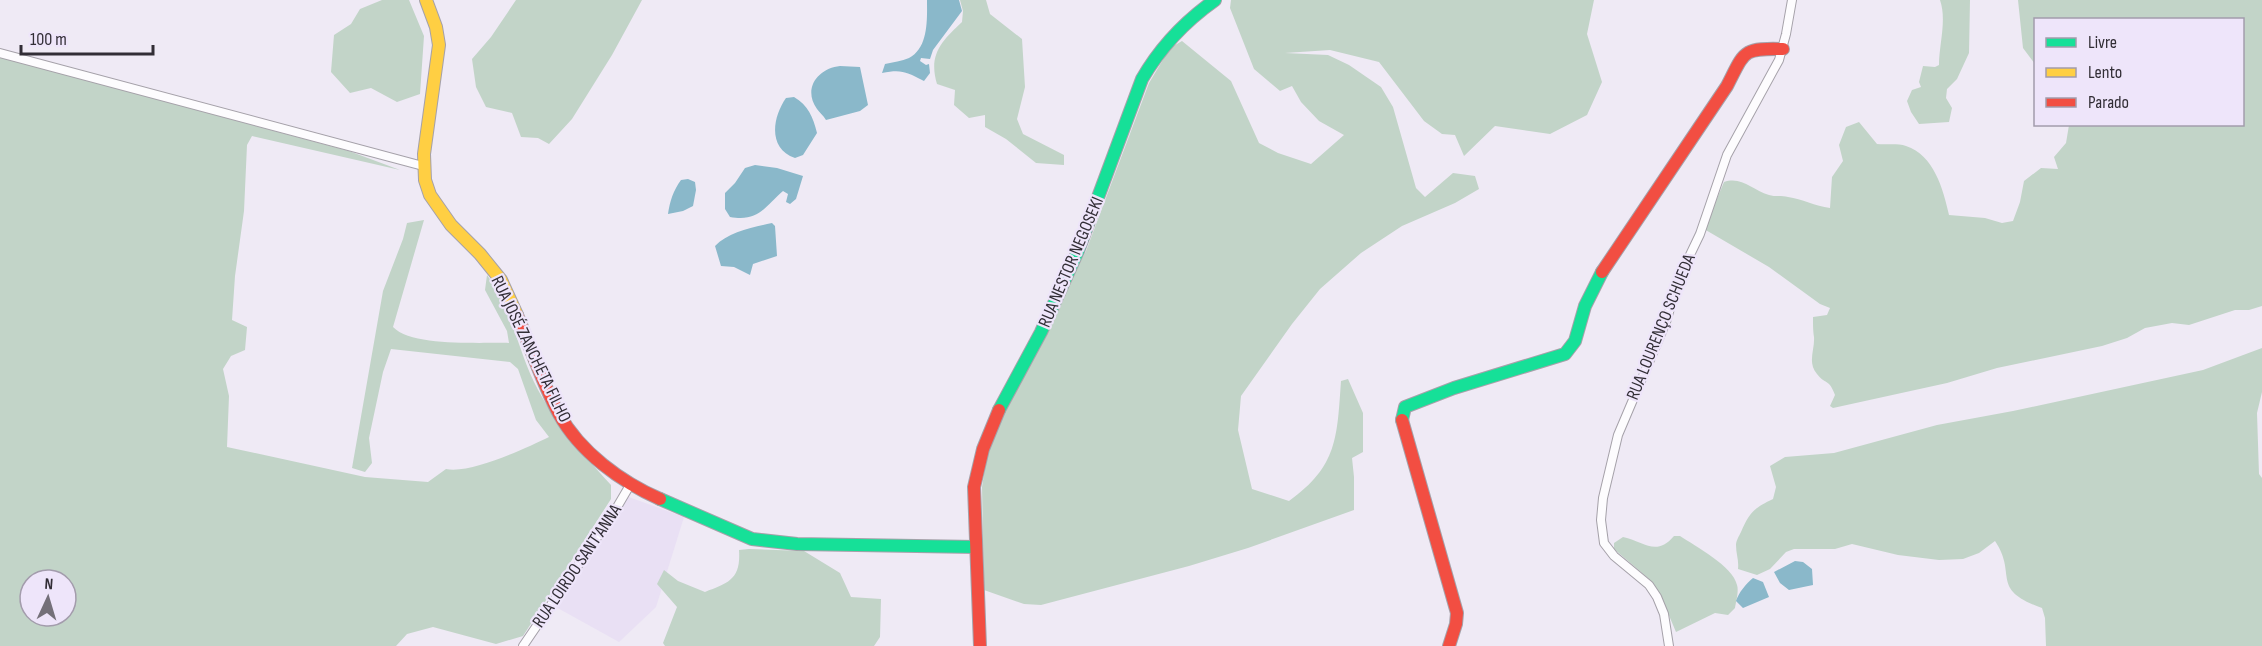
<svg xmlns="http://www.w3.org/2000/svg" width="2262" height="646" font-family="'Sofia Sans Condensed',sans-serif">
  <rect width="100%" height="100%" fill="#efeaf5"/>
  <!-- built -->
  <path fill="#e9e0f4" d="M626,496L684,517L656,607L619,642L554,606Z"/>
  <!-- green -->
  <path fill="#c2d4c8" fill-rule="evenodd" d="M382,0H409L424,36L420,94L397,102L371,88L350,93L331,72L334,35L351,24L360,9Z
    M516,0H642L612,55L572,119L549,144L538,138L521,137L512,113L486,107L476,87L472,59L491,37Z
    M960,0H986L990,14L1022,39L1025,87L1017,119L1023,134L1064,155V165L1036,163L1006,139L985,127V115L969,118L954,105L955,90L937,84C928,54 942,41 962,22L963,11Z
    M1231,0H1594L1587,34L1602,82L1587,115L1550,134L1495,126L1464,156L1455,135L1442,134L1424,121L1379,62L1330,50L1285,53L1328,55L1349,65L1381,87L1393,107L1416,188L1425,197L1453,173L1475,176L1479,189L1455,203L1402,226L1361,253L1320,289L1292,324L1241,396L1238,430L1252,489L1289,501C1338,466 1337,437 1341,381L1348,379L1363,413V452L1352,458L1354,477V510L1248,548L1189,566L1041,605L1024,604L984,590L982,487L989,442L1086,251L1149,83L1170,48L1182,41L1231,81L1259,143L1278,153L1311,164L1344,135L1319,121L1301,102L1292,86L1280,91L1254,69L1230,8Z
    M1940,0H1970L1969,53L1957,79L1947,89L1946,98L1952,108L1949,122L1919,124L1911,112L1907,101L1912,90L1921,87L1919,82L1923,66L1935,67L1939,65C1939,45 1947,20 1940,0Z
    M2018,0H2262V306L2249,310H2235L2189,325L2172,323L2145,328L2127,338L2102,346L1997,368L1947,383L1833,408L1830,406L1835,395C1829,378 1825,385 1817,374C1807,362 1815,350 1814,337C1813,330 1813,325 1813,317L1827,315L1830,308L1820,304L1769,267L1704,229L1724,182C1742,176 1752,190 1769,195C1775,197 1782,195 1788,197C1802,199 1815,206 1830,208L1832,177L1843,161L1839,145L1846,127L1859,122L1877,144C1886,145 1898,143 1906,146C1934,155 1943,189 1949,215L1985,218L2002,223L2013,221L2020,202L2024,181L2041,168L2058,169L2054,157L2066,143L2069,125L2242,124V20H2036L2035,64L2023,48Z
    M0,57L349,151L400,170L252,136L247,145L244,211L235,276L232,320L247,327L245,350L231,356L223,369L229,396L227,447L365,477L428,482L446,469C471,474 524,449 549,437L536,420L518,369L510,362L391,349L383,372L369,438L372,463L365,472L352,468L383,291L403,239L407,223L424,220L393,327C412,347 480,342 509,343L507,331L485,290L487,275C511,307 517,347 534,382C553,421 582,453 611,485V499L523,636L496,644L433,627L407,634L396,646H0ZM30,580H66V616H30Z
    M2262,348V392L2257,413L2259,474L2262,478V646H2046L2045,618L2042,608C1989,589 2018,575 1995,541L1979,553L1963,559L1939,560L1898,555L1852,544L1835,549H1794L1786,552L1770,569L1757,575L1738,569C1739,560 1736,554 1736,545C1736,541 1739,536 1741,532C1749,513 1754,508 1773,499L1776,487L1770,466L1785,457L1834,453L1937,425L2013,411L2203,370Z
    M1674,536H1680C1695,546 1733,566 1737,585C1739,591 1736,602 1735,608L1728,615L1715,613L1676,632L1665,606L1649,579L1614,549V543L1623,537C1645,542 1656,557 1674,536Z
    M749,549L804,551L840,573L851,597L881,599L880,637L874,646H665L663,643L677,607L657,584L664,570L678,581L705,592C729,583 741,579 739,550Z"/>
  <!-- water -->
  <path fill="#8ab8ca" d="M927,0H959L962,11L933,50L930,59L921,58L920,61L926,65L929,64L930,73L924,81C906,72 902,69 882,73L885,64C893,62 902,61 909,58C929,48 927,18 927,0Z
    M840,66L860,67L868,105L860,111L826,120C823,115 820,113 817,109C802,88 819,68 840,66Z
    M794,97C808,105 813,117 817,133L803,155L795,158C768,149 772,118 786,98Z
    M755,165L777,168L803,176L796,199L790,204L786,202L788,194L783,191C764,208 758,222 730,217L725,209V193L735,183L745,168Z
    M688,179L695,182L696,190L693,206L683,211L668,214C670,201 673,191 681,180Z
    M772,223L775,226L777,256L753,264L750,275L734,267L721,266L715,246C728,232 753,227 772,223Z
    M1795,561L1803,562L1812,569L1813,585L1789,590L1780,583L1774,572Z
    M1753,578L1763,582L1769,597L1743,608L1736,601C1739,592 1746,584 1753,578Z"/>
  <g fill="none" stroke-linecap="round" stroke-linejoin="round">
    <!-- street casing -->
    <g stroke="#a5a1a9" stroke-width="10">
      <path id="street" d="M0,53L423,166
        M523,646L613,514L630,485
        M1669,646L1664,614L1657,597L1649,585L1614,556L1604,543L1601,520L1603,498L1618,435L1666,322L1679,278L1700,234L1727,155L1779,60L1786,34L1792,0"/>
    </g>
    <!-- fast casing -->
    <g stroke="#a5a1a9" stroke-width="14">
      <path id="fast" d="M999,410L1041,332L1078,251L1142,79C1161,46 1184,22 1215,0
        M1402,420L1405,407L1454,388L1565,354L1575,341L1585,306L1602,272
        M660,499L752,539L797,544L976,547"/>
    </g>
    <!-- slow casing -->
    <g stroke="#a5a1a9" stroke-width="14">
      <path id="slow" d="M426,0L436,27L439,45L424,154L425,180L430,195L451,225L480,254L501,280L517,315"/>
    </g>
    <!-- jam casing -->
    <g stroke="#a5a1a9" stroke-width="14">
      <path id="jam" d="M1602,272L1727,86C1745,51 1742,48 1783,49
        M517,315C531,348 542,383 559,414C580,452 621,482 660,499
        M1402,420L1457,613L1456,624L1449,646
        M980,646L974,487L983,449L999,410"/>
    </g>
    <!-- street -->
    <use href="#street" stroke="#fdfcfe" stroke-width="8"/>
    <!-- fast -->
    <use href="#fast" stroke="#16e098" stroke-width="12"/>
    <!-- slow -->
    <use href="#slow" stroke="#ffcf43" stroke-width="12"/>
    <!-- jam -->
    <use href="#jam" stroke="#f24e42" stroke-width="12"/>
  </g>
  <g text-anchor="middle" dominant-baseline="central" stroke-width="4.5" stroke-linejoin="round" paint-order="stroke">
    <!-- street labels -->
    <g font-size="18" fill="#322e36" stroke="#eee5fa">
      <text transform="translate(1071 262) rotate(-67)">RUA NESTOR NEGOSEKI</text>
      <text transform="translate(1661 327) rotate(-68)">RUA LOURENÇO SCHUEDA</text>
      <text transform="translate(531 349) rotate(64)">RUA JOSÉ ZANCHETA FILHO</text>
      <text transform="translate(577 566) rotate(-56)">RUA LOIRDO SANT'ANNA</text>
    </g>
  </g>
  <!-- legend -->
  <rect x="2034" y="18" width="210" height="108" fill="#eee5fa" stroke="#a39cac" stroke-width="1.5"/>
  <rect x="2046" y="38" width="30" height="9" fill="#16e098" stroke="#a39cac" stroke-width="1.5"/>
  <text x="2088" y="48" font-size="18" fill="#322e36">Livre</text>
  <rect x="2046" y="68" width="30" height="9" fill="#ffcf43" stroke="#a39cac" stroke-width="1.5"/>
  <text x="2088" y="78" font-size="18" fill="#322e36">Lento</text>
  <rect x="2046" y="98" width="30" height="9" fill="#f24e42" stroke="#a39cac" stroke-width="1.5"/>
  <text x="2088" y="108" font-size="18" fill="#322e36">Parado</text>
  <!-- north arrow -->
  <g transform="translate(48 598) rotate(4)"><circle r="28" fill="#eee5fa" stroke="#a39cac" stroke-width="1.5"/>
  <path d="M0-4.5L10 22L0 15L-10 22Z" fill="#747079"/>
  <text y="-9" font-size="16" font-weight="bold" text-anchor="middle" fill="#322e36">N</text>
  </g>
  <!-- scale -->
  <path d="M21 45v9h132v-9" fill="none" stroke="#322e36" stroke-width="3"/>
  <text x="30" y="45" font-size="18" fill="#322e36" stroke="#eee5fa" stroke-width="4.5" paint-order="stroke">100 m</text>
</svg>
